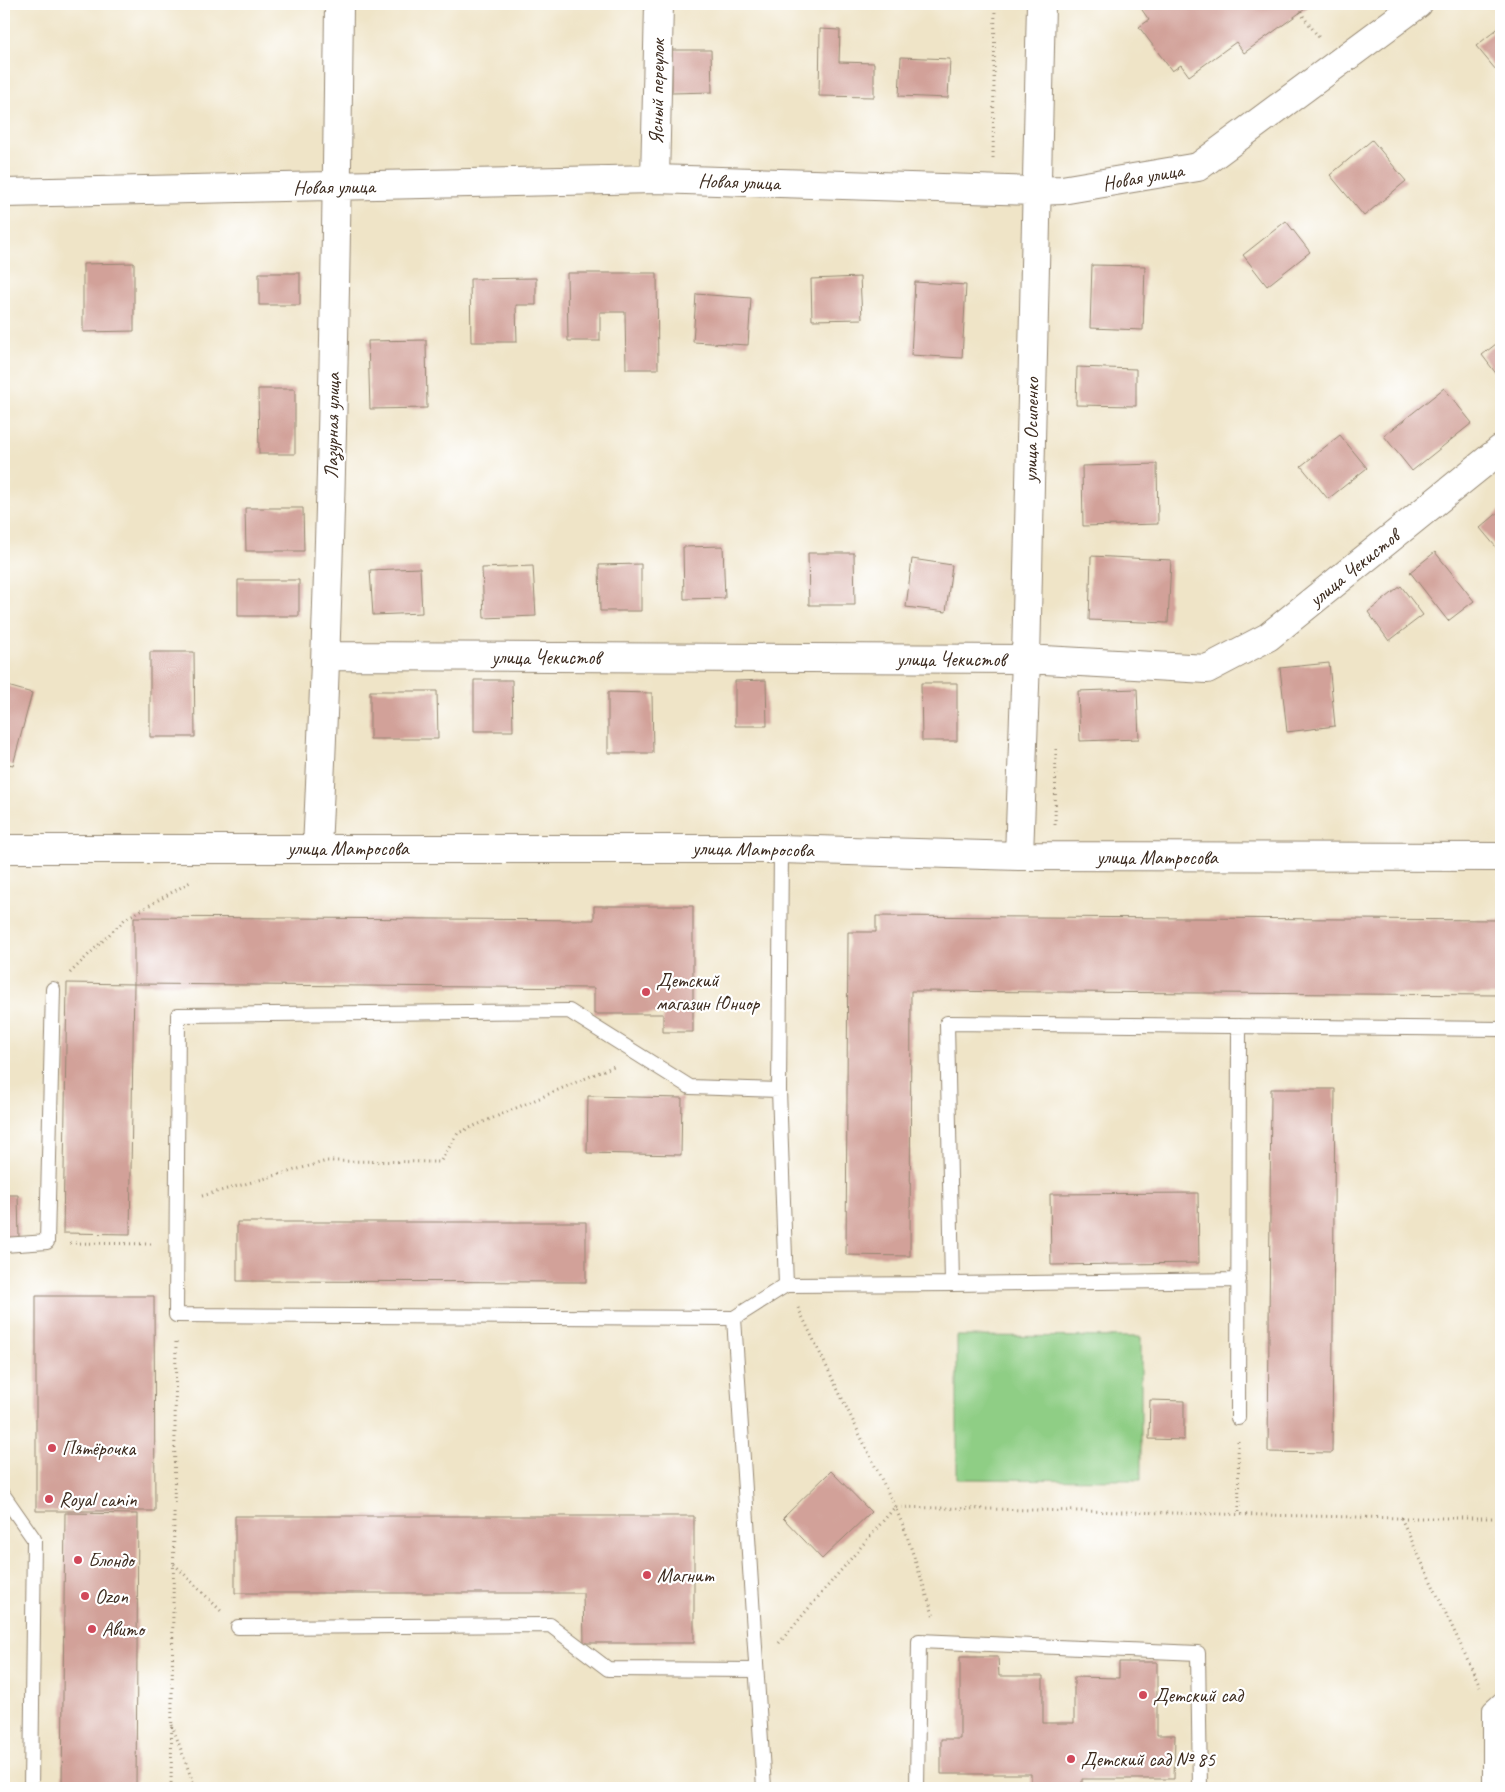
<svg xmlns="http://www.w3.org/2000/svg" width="1505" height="1792" font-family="Caveat,sans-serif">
  <rect width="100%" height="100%" fill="#fff"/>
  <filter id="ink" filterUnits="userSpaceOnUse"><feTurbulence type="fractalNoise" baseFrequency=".02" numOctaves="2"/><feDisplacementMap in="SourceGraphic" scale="10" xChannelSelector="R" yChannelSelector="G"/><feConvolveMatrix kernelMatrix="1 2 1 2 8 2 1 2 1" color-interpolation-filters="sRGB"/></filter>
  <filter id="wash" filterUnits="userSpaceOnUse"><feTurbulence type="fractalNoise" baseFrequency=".0096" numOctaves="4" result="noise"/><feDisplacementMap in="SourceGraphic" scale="20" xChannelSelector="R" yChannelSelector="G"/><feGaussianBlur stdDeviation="1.12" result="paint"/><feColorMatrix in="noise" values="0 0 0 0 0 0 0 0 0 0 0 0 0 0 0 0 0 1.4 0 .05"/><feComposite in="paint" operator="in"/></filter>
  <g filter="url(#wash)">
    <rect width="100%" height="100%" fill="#efe4c7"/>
    <!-- green -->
    <path fill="#8fce85" stroke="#657c52" d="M957,1336L1141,1337V1480L957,1479Z"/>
    <g id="blocks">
      <!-- building -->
      <path fill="#d2a199" d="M1144,4H1312L1244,53L1236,42L1189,76L1181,65L1172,71L1139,27L1149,20L1140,7Z
        M1501,26V76L1476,46Z
        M820,29L840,30L839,62L874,63V97L819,96Z
        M672,50H711L712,92L672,93Z
        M901,57L950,59L948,98L899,96Z
        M1372,140L1406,181L1364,216L1330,175Z
        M1286,221L1310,252L1267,286L1243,255Z
        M134,263V331L83,332V264Z
        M1092,265L1145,266L1143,330L1090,328Z
        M259,273H300V305H259Z
        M567,273H657L658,369H626L625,312H600V341H568Z
        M860,277L862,319L812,320L811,279Z
        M536,278V305H516L517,342H471L470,279Z
        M915,282L966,285L962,358L911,355Z
        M696,294L751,298L748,345L693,342Z
        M426,340L427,408L370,409L368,341Z
        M1501,340V380L1482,355Z
        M1077,367L1136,369V406L1076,405Z
        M1444,388L1472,423L1412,471L1384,436Z
        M258,389H295V454H259Z
        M1340,435L1367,468L1328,499L1301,466Z
        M1157,464L1158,524L1083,526L1082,466Z
        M245,508H303L304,551H246Z
        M1501,510V553L1480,528Z
        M723,546L725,598L684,599L683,547Z
        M1435,552L1474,601L1448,621L1410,572Z
        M808,553H854L855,605H809Z
        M1091,556L1171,560L1168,623L1089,620Z
        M912,559L952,565L946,612L906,607Z
        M641,564V611H600L599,565Z
        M533,566L536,616L484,618L482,568Z
        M420,568L422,613L373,615L370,570Z
        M238,580H299V616H238Z
        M1401,586L1423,615L1389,641L1368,612Z
        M150,652H194L195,737H150Z
        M1329,663L1335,726L1287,732L1280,668Z
        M474,680H512L513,731H474Z
        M766,680L767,726H735V681Z
        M921,683H957V741H922Z
        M4,685L32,693L13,765L4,763Z
        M1137,689L1139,739L1080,741L1078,691Z
        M370,691H437L438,739H370Z
        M608,692L652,693L653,753H608Z
        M594,906H693V1032H663V1014H594V988L134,984V917L594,920Z
        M876,916L1501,920V995L911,991L910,1256L846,1255L848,932H876Z
        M67,983L134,984L130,1234L63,1233Z
        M1271,1089H1335L1332,1453L1268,1452Z
        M588,1096L682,1098L681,1155L587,1153Z
        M1198,1193L1199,1263L1051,1265L1050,1194Z
        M4,1195H18L19,1238H4Z
        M237,1222H586V1282L237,1281Z
        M36,1296H154L155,1511H36Z
        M1150,1400L1184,1401V1440L1149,1439Z
        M831,1471L871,1512L822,1559L783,1518Z
        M65,1513L138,1514L136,1788H62Z
        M235,1516H694V1643H584L583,1593H235Z
        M960,1657H998L999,1676H1043V1723H1074V1677L1119,1678V1662H1157V1735H1175L1174,1779H1082V1788H1031V1774H941V1739H960Z
        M1497,1741H1501V1788H1498Z"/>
    </g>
  </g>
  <g filter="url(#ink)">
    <use href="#blocks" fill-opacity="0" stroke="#958772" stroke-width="1"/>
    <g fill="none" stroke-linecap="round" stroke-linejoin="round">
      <!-- lane casing -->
      <g stroke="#958772" stroke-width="16">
        <path id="lane" d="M4,1245L47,1242L53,989
          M952,1284L1239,1280
          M786,1285L952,1284L947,1023L1501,1029
          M734,1318L176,1315L178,1015L569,1011L690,1087L779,1090
          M1238,1418L1239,1026
          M4,1496L34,1539L31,1788
          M238,1627L550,1625L608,1669L756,1670
          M764,1788L734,1318L786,1285L779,1090L781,849
          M917,1788L919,1641L1198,1653L1200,1788
          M1490,1788V1709L1501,1699"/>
      </g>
      <!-- street casing -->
      <g stroke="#958772" stroke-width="30">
        <path id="street" d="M655,179L659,4
          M4,193L655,179L1036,191L1062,190L1198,167L1418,4
          M327,656L1026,659L1207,669L1268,637L1501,449
          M317,848C331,567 336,285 339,4
          M4,849H781L1019,856L1501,857
          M1019,856L1026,659L1041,4"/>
      </g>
      <!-- path -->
      <path stroke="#958772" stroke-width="3" stroke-dasharray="1 4" stroke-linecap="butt" d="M1300,12L1320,39
        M993,158L995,4
        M1055,825L1056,747
        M70,973L125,919L192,881
        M202,1196L327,1161L440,1162L458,1133L614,1066
        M70,1243L154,1244
        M798,1308L895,1507L905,1530L934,1617
        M1238,1441L1239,1515
        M1401,1518H1501
        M174,1564L221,1611
        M779,1643L895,1507L1401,1518L1480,1686
        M172,1725L195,1788
        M171,1788L176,1339"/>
      <!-- lane -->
      <use href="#lane" stroke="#fff" stroke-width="14"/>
      <!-- street -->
      <use href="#street" stroke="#fff" stroke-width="28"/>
    </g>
  </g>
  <!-- markers -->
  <g fill="#d1495b" stroke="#fff" stroke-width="2">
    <circle cx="646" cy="992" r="5"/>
    <circle cx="52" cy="1448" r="5"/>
    <circle cx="49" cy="1499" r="5"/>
    <circle cx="78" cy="1560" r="5"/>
    <circle cx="647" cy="1575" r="5"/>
    <circle cx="85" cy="1596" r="5"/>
    <circle cx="92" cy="1629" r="5"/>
    <circle cx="1143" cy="1695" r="5"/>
    <circle cx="1071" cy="1759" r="5"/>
  </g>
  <g text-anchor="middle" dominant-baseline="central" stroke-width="4.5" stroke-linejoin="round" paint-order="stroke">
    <!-- street labels -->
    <g font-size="20" fill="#3b2a1e" stroke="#fff">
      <text transform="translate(657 92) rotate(-89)">Ясный переулок</text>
      <text transform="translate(1143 177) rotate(-10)">Новая улица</text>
      <text transform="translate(739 182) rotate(2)">Новая улица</text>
      <text transform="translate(334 187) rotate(-1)">Новая улица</text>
      <text transform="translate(332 426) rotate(-89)">Лазурная улица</text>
      <text transform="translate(1031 430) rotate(-89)">улица Осипенко</text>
      <text transform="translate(1354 568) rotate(-39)">улица Чекистов</text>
      <text x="546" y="657">улица Чекистов</text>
      <text x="951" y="659">улица Чекистов</text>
      <text x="348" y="848">улица Матросова</text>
      <text transform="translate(753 849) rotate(1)">улица Матросова</text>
      <text x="1157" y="857">улица Матросова</text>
    </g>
    <!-- poi labels -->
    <g font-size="20" fill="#3b2a1e" stroke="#fff" text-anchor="start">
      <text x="656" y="980">Детский<tspan x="656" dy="23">магазин Юниор</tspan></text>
      <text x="62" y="1448">Пятёрочка</text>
      <text x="59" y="1499">Royal canin</text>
      <text x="88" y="1560">Блондо</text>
      <text x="657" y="1575">Магнит</text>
      <text x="95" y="1596">Ozon</text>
      <text x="102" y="1629">Авито</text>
      <text x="1153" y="1695">Детский сад</text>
      <text x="1081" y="1759">Детский сад № 85</text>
    </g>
  </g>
  <!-- margin -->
  <rect width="1505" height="1792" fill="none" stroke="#fff" stroke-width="20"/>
</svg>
